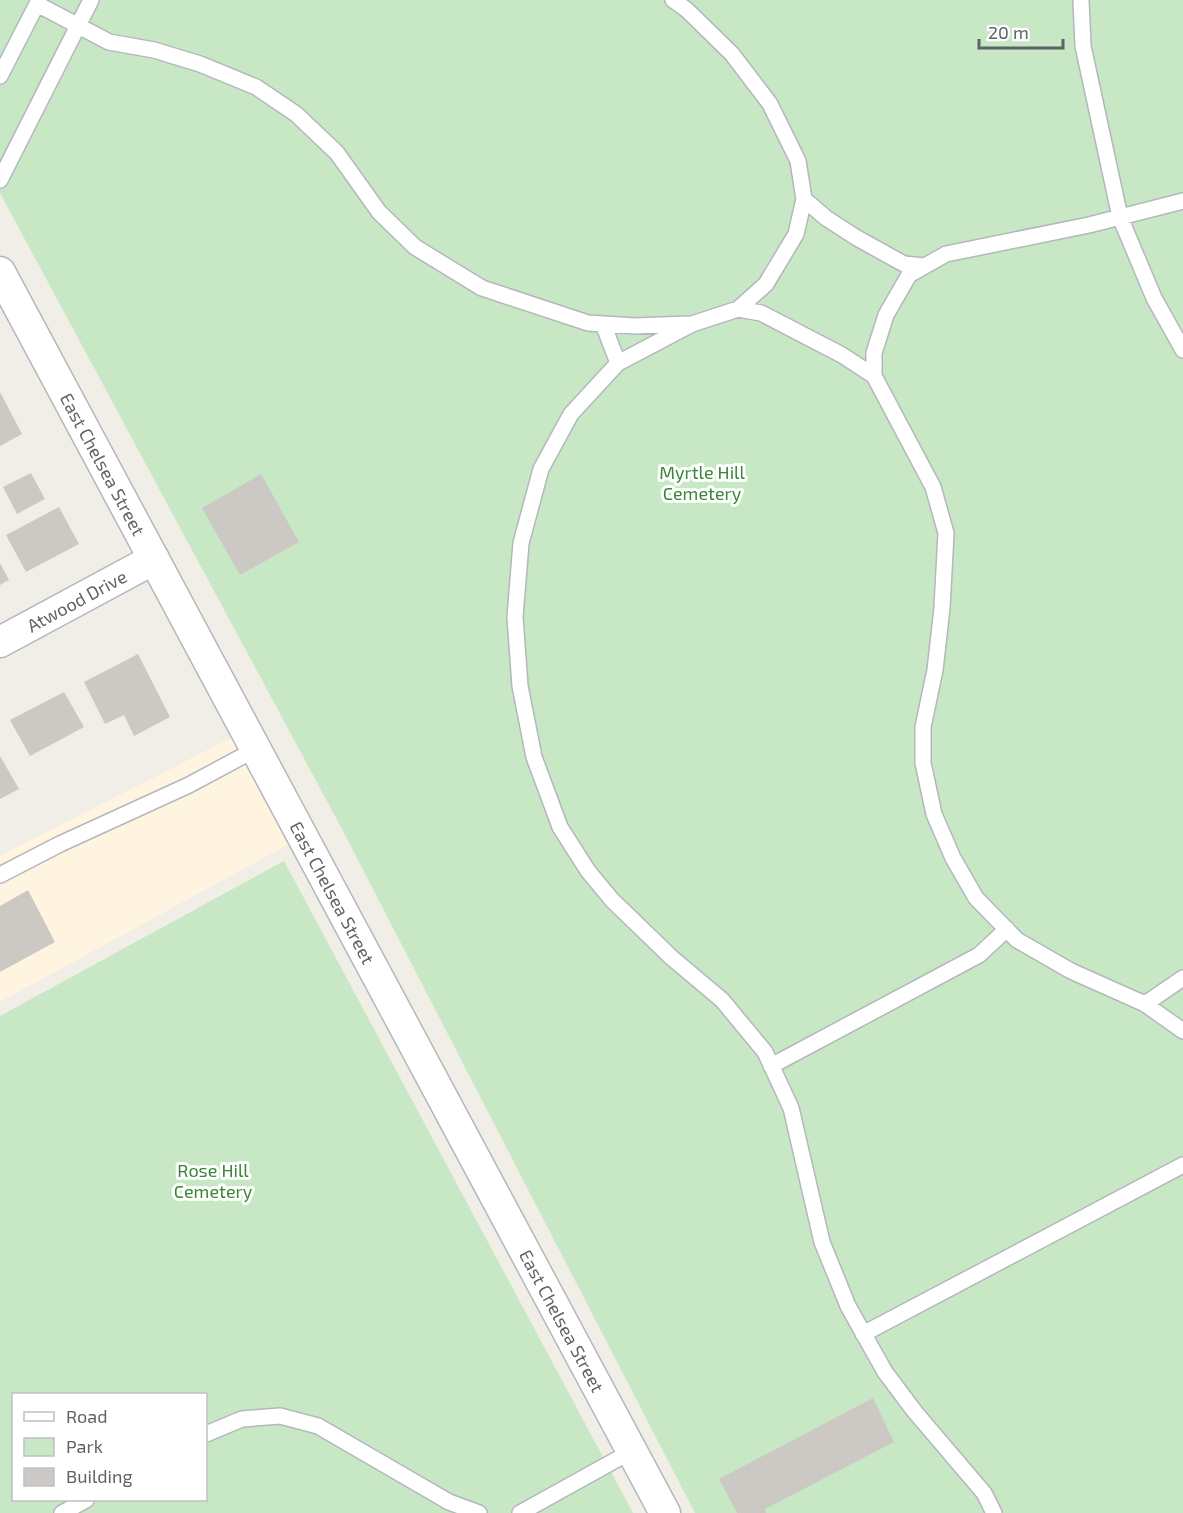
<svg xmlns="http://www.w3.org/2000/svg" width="1183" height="1513" font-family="'Exo 2',sans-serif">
  <rect width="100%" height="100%" fill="#f0eee7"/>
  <!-- commercial -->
  <path fill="#fef4df" d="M231,738L289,844L0,1002V856Z"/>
  <!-- green -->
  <path fill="#c8e7c4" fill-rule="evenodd" d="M0,0H1183V1513H695L342,829L0,193Z
    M284,861L633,1513H0V1016ZM14,1394H206V1500H14Z"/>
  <!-- building -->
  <path fill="#ccc9c4" d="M0,392L22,434L0,446Z
    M31,473L45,499L17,514L3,487Z
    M261,474L299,542L240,575L202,508Z
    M59,507L79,544L26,572L6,535Z
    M0,563L9,580L0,585Z
    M138,654L170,717L134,736L124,715L105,724L84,682Z
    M64,692L84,727L30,756L10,720Z
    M0,756L19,789L0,799Z
    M28,890L55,942L0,972V906Z
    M873,1398L894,1442L765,1509L766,1513H737L719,1479Z"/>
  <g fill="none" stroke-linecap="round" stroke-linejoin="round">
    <!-- lane casing -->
    <g stroke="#b4b8bb" stroke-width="18">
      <path id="lane" d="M673,0L687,10L732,54L770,104L798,161L804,199L796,234L766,284L738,309
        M1081,0L1083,46L1120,217L1154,298L1183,350
        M37,4L109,42L154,50L200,64L256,87L296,114L337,153L379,212L415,247L482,288L588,323L635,326L689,324
        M0,76L39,0
        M0,180L91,0
        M804,199L826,218L857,238L904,264L924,266
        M603,324L618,363
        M874,376V353L886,315L909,275L946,254L1089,225L1183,201
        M0,875L60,844L189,785L256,749
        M1145,1004L1183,978
        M771,1066L979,955L1007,929
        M863,1334L1183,1165
        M206,1434L242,1419L280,1416L318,1426L449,1502L479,1513
        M62,1513L86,1500
        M520,1513L632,1451
        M994,1513L984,1493L915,1412L885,1372L848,1306L822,1242L791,1108L765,1052L722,1000L672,958L612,900L588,871L560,827L534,757L520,686L515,617L521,543L541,469L571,414L618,363L692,324L738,309L761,313L842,355L874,376L933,487L946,533L942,608L935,670L923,727V763L934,814L953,858L976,898L1017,940L1071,971L1145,1004L1183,1031"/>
    </g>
    <!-- street casing -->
    <g stroke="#b4b8bb" stroke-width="33">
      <g id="street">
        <path id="s1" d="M0,272L665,1513"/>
        <path id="s2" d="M0,642L154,559"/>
      </g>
    </g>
    <!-- lane -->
    <use href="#lane" stroke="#fff" stroke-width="15"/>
    <!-- street -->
    <use href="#street" stroke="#fff" stroke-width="30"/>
  </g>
  <g text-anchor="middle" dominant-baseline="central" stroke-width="6" stroke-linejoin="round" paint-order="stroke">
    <!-- street labels -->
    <g font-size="18" fill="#5e6367" stroke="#fff">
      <text stroke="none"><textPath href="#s1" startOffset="218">East Chelsea Street</textPath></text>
      <text stroke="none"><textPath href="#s2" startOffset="87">Atwood Drive</textPath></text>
      <text stroke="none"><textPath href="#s1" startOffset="704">East Chelsea Street</textPath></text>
      <text stroke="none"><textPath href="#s1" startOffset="1190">East Chelsea Street</textPath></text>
    </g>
    <!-- park labels -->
    <g font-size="18" fill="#3a8636" stroke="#fff">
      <text x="702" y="472">Myrtle Hill<tspan x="702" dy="21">Cemetery</tspan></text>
      <text x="213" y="1170">Rose Hill<tspan x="213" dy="21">Cemetery</tspan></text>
    </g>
  </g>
  <!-- legend -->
  <rect x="12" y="1393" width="195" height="108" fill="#ffffff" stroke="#bfc1c2" stroke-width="1.5"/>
  <rect x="24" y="1412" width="30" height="9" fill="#ffffff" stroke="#bfc1c2" stroke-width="1.5"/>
  <text x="66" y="1423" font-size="18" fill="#5e6367">Road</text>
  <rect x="24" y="1438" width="30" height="18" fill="#c8e7c4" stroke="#bfc1c2" stroke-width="1.5"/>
  <text x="66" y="1453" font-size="18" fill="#5e6367">Park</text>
  <rect x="24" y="1468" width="30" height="18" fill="#ccc9c4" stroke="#bfc1c2" stroke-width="1.5"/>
  <text x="66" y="1483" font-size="18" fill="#5e6367">Building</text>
  <!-- scale -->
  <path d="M979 39v9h84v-9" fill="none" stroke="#5e6367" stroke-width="3"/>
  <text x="988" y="39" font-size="18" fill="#5e6367" stroke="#ffffff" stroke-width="4.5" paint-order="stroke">20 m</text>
</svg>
